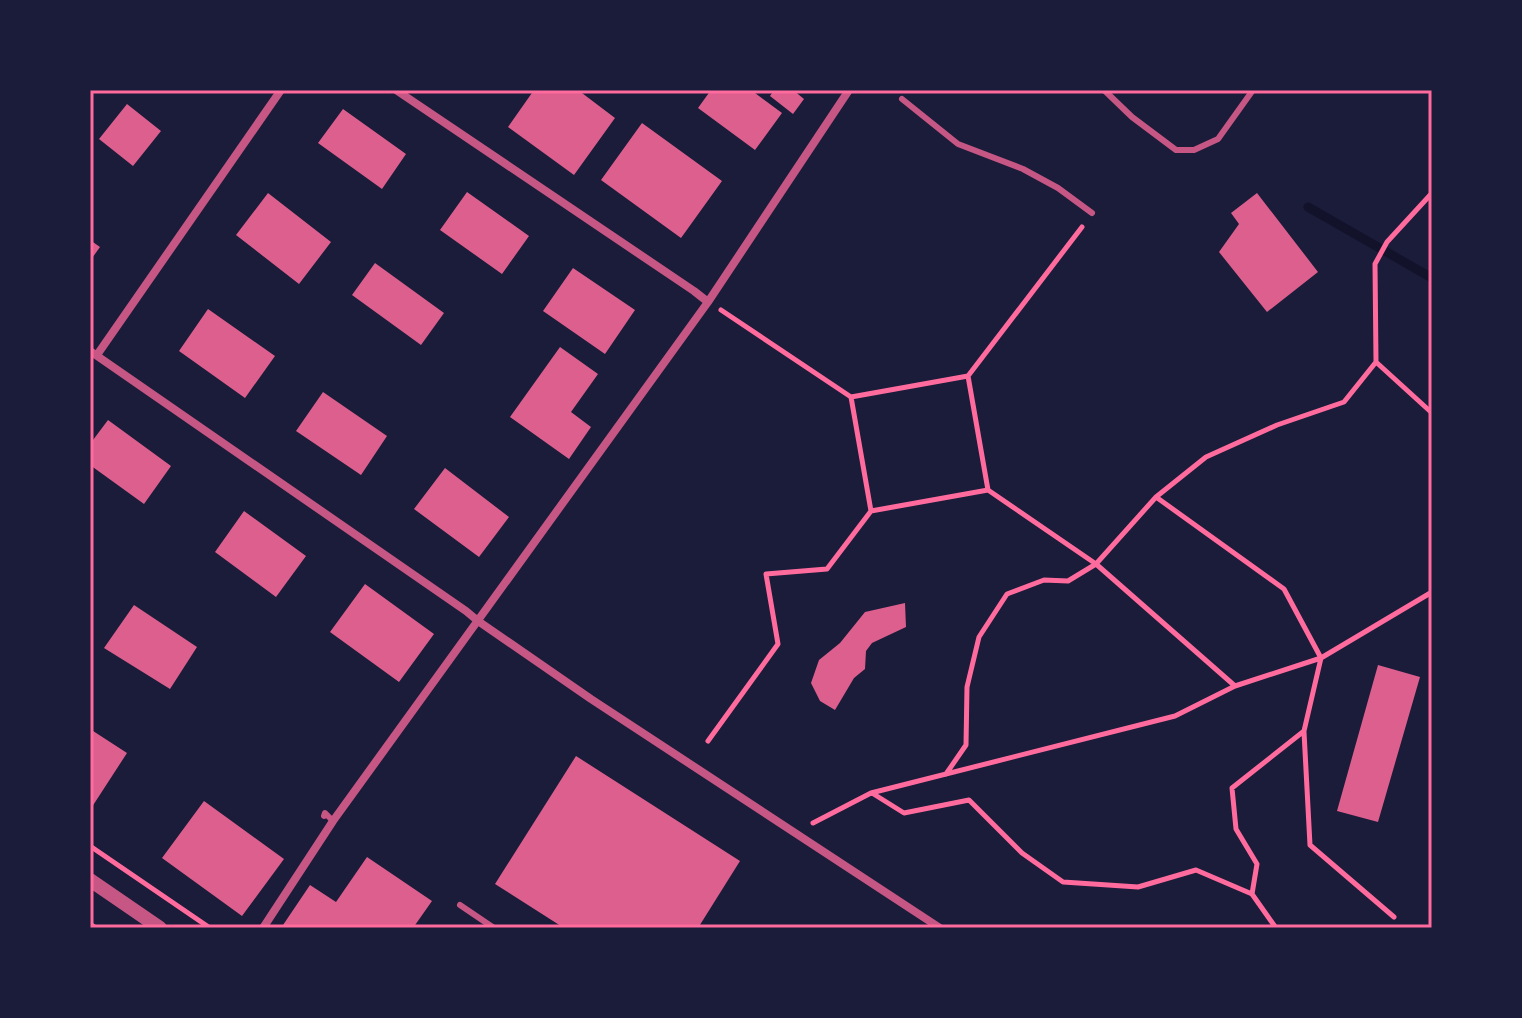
<svg xmlns="http://www.w3.org/2000/svg" width="1522" height="1018" font-family="'Sofia Sans Condensed',sans-serif">
  <rect width="100%" height="100%" fill="#1b1b3a"/>
  <g fill="none" stroke-linecap="round" stroke-linejoin="round">
    <!-- stream -->
    <path stroke="#12122b" stroke-width="9" d="M1308,207L1432,278"/>
  </g>
  <!-- building -->
  <path fill="#dd5f8e" d="M534,90H578L615,118L574,175L508,127Z
    M711,90H751L782,113L755,150L698,108Z
    M774,90H793L804,99L793,114L770,96Z
    M127,104L161,131L133,166L99,139Z
    M343,109L406,154L382,189L318,143Z
    M642,123L722,181L681,238L601,180Z
    M467,192L529,236L502,274L440,230Z
    M268,193L331,242L299,284L236,235Z
    M1257,193L1318,272L1267,312L1219,252L1239,224L1231,213Z
    M90,240L100,247L90,261Z
    M375,263L444,313L421,345L352,295Z
    M573,268L635,310L605,354L543,311Z
    M208,309L275,356L245,398L179,351Z
    M560,347L598,374L571,412L591,427L569,459L510,417Z
    M323,392L387,436L361,475L296,431Z
    M108,420L171,466L144,504L90,465V444Z
    M445,468L509,517L479,557L414,509Z
    M244,511L306,556L276,597L215,552Z
    M365,584L434,634L399,682L330,632Z
    M905,603L906,627L872,643L866,651L865,669L854,678L835,710L820,701L811,683L819,660L840,643L865,612Z
    M134,605L197,647L170,689L104,648Z
    M1378,665L1420,677L1378,822L1337,811Z
    M90,729L127,753L90,810Z
    M576,756L740,861L698,928H564L495,884Z
    M204,801L284,859L242,916L162,858Z
    M367,857L432,901L413,928H281L310,885L336,902Z"/>
  <g fill="none" stroke-linecap="round" stroke-linejoin="round">
    <!-- path -->
    <path stroke="#ff6b9d" stroke-width="5" d="M721,310L851,397
      M1376,362L1375,264L1387,242L1432,193
      M968,376L1082,227
      M1156,497L1206,457L1277,425L1344,402L1376,362L1432,413
      M1235,686L1321,658L1432,592
      M1304,732L1310,845L1394,917
      M708,741L778,644L766,574L827,569L871,511
      M946,774L966,745L967,687L979,637L1007,594L1044,580L1068,581L1096,564L1156,497L1284,589L1321,658L1304,731L1232,788L1236,829L1257,864L1252,894
      M872,793L904,813L969,800L1022,853L1063,882L1138,887L1196,870L1252,894L1276,928
      M813,823L871,793L1175,716L1235,686L1096,564L988,490L871,511L851,397L968,376L988,490
      M90,846L210,928
      M90,924L96,928"/>
    <!-- service -->
    <path stroke="#c65784" stroke-width="6" d="M1104,90L1132,117L1176,150H1194L1218,139L1253,90
      M902,99L958,144L1023,169L1058,188L1092,213
      M324,816L325,813L333,821
      M460,905L494,928"/>
    <!-- minor -->
    <path stroke="#c65784" stroke-width="8" d="M396,90L694,291L708,302
      M90,351L466,611L478,621L591,699L940,928
      M97,355L281,90
      M263,928L333,821L708,302L849,90"/>
    <!-- tertiary -->
    <path stroke="#c65784" stroke-width="14" d="M90,880L160,928"/>
  </g>
  <!-- border -->
  <rect width="1522" height="1018" fill="none" stroke="#1b1b3a" stroke-width="184"/>
  <rect x="92" y="92" width="1338" height="834" fill="none" stroke="#ff6b9d" stroke-width="3"/>
</svg>
